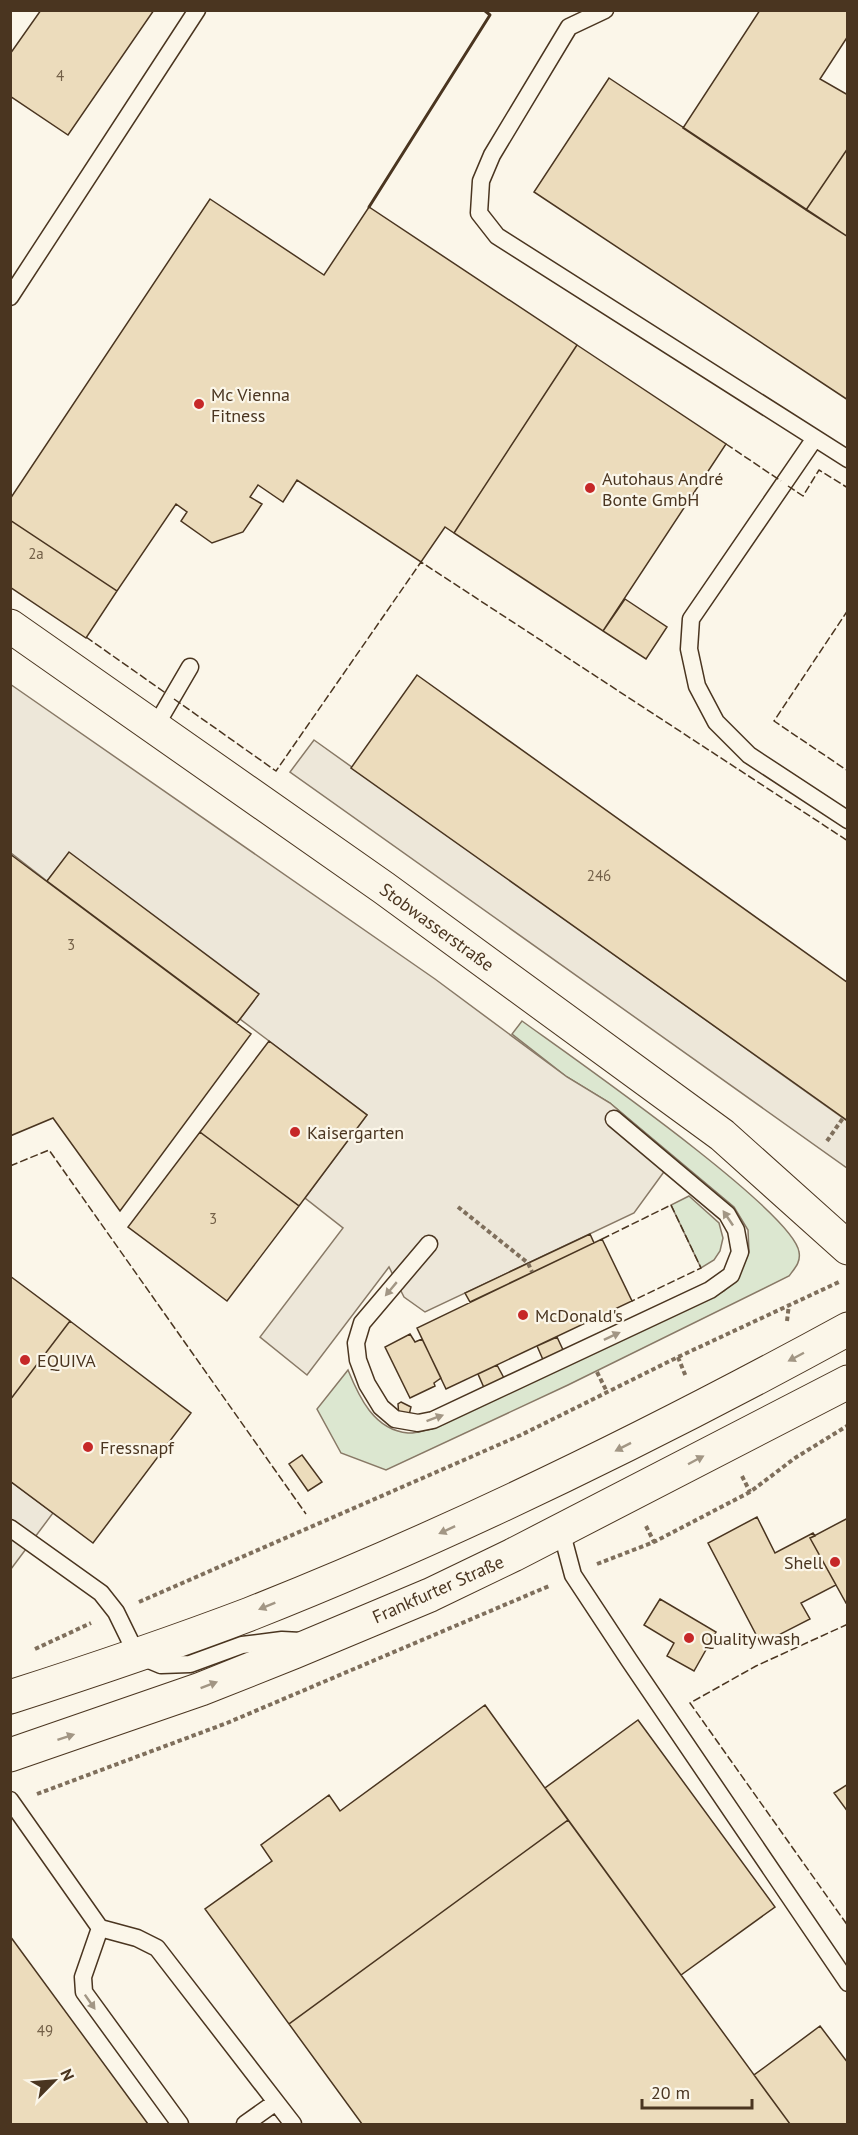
<svg xmlns="http://www.w3.org/2000/svg" width="858" height="2135" font-family="'PT Sans',sans-serif">
  <rect width="100%" height="100%" fill="#fbf6e9"/>
  <!-- green -->
  <path fill="#dce7d0" stroke="#887966" stroke-width="1.5" d="M522,1021C566,1053 794,1211 799,1252C801,1262 795,1268 789,1276L568,1385L386,1470L341,1453L317,1409L348,1370C359,1397 374,1430 408,1433C415,1434 424,1430 432,1429L724,1291L740,1273L749,1252L748,1230L734,1207L610,1103L567,1077L512,1034Z
    M689,1196L719,1223L723,1238L720,1251L714,1260L701,1268L671,1205Z"/>
  <!-- parking -->
  <path fill="#ede7d9" stroke="#887966" stroke-width="1.5" d="M10,684L435,979L567,1077L610,1103L674,1158L634,1213L425,1312L404,1297L389,1267L307,1375L260,1337L343,1228L305,1198L367,1115L240,1019L258,995L69,853L47,881L11,853Z
    M314,740L847,1121V1168L290,772Z
    M10,1481L53,1513L11,1569H10Z"/>
  <!-- building -->
  <path fill="#ecdcbc" stroke="#4a3520" stroke-width="1.5" d="M41,10H154L68,135L10,96V54Z
    M760,10H848V36L820,79L848,95V148L806,210L683,128Z
    M609,78L848,237V400L534,192Z
    M848,148V237L806,210Z
    M210,199L324,275L369,207L577,345L454,533L445,527L421,562L297,480L283,502L258,485L250,497L262,504L243,532L212,543L181,521L187,512L176,504L117,591L10,520V499Z
    M577,345L726,444L603,631L454,533Z
    M10,520L117,591L86,638L10,587Z
    M625,599L667,627L646,659L603,631Z
    M417,675L848,983V1121L351,768Z
    M69,852L259,994L237,1023L47,881Z
    M10,854L251,1034L120,1211L53,1118L10,1136Z
    M269,1041L367,1115L299,1206L200,1132Z
    M200,1132L299,1206L227,1301L128,1227Z
    M590,1234L594,1243L470,1302L465,1293Z
    M602,1239L632,1301L446,1389L417,1328Z
    M10,1276L70,1321L10,1400Z
    M70,1321L191,1413L93,1543L10,1481V1400Z
    M410,1334L415,1342L422,1339L441,1378L434,1383L435,1386L410,1398L385,1347Z
    M557,1337L564,1352L544,1362L537,1346Z
    M497,1365L505,1380L485,1390L478,1374Z
    M401,1402L411,1407L409,1415L399,1418L398,1404Z
    M302,1455L322,1482L308,1491L289,1464Z
    M757,1517L775,1553L813,1533L815,1536L810,1538L836,1585L801,1603L810,1619L761,1644L708,1543Z
    M848,1518V1602L846,1603L810,1538Z
    M660,1599L716,1632L694,1671L667,1656L674,1643L644,1625Z
    M485,1705L568,1820L289,2024L205,1909L272,1861L261,1845L329,1795L340,1811Z
    M638,1720L775,1907L681,1975L545,1788Z
    M848,1784V1812L834,1793Z
    M568,1820L681,1975L790,2124H362L289,2024Z
    M10,1936L148,2124H10Z
    M820,2026L848,2063V2124H790L754,2075Z"/>
  <g fill="none" stroke-linecap="round" stroke-linejoin="round">
    <!-- service casing -->
    <g stroke="#4a3520" stroke-width="19">
      <path id="service" d="M605,10L569,27L492,155L481,181L479,213L497,236L848,459
        M10,297L197,10
        M815,438L691,619L689,649L697,686L716,722L749,755L848,820
        M155,727L190,667
        M429,1244L362,1323L356,1343L358,1360L367,1384L381,1407L395,1419L418,1423L433,1420L710,1290L731,1275L740,1252L736,1230L727,1214L614,1119
        M10,1528L101,1593L116,1612L137,1655L161,1665L190,1664L242,1645L282,1640L301,1641
        M561,1530L573,1575L629,1660L848,1983
        M10,1800L100,1928L137,1938L157,1948L293,2124
        M100,1928L83,1977L84,1992L180,2124
        M245,2124L276,2102"/>
    </g>
    <!-- minor casing -->
    <g stroke="#4a3520" stroke-width="35">
      <path id="minor" d="M10,626L384,888L722,1135L848,1248"/>
    </g>
    <!-- secondary casing -->
    <g stroke="#4a3520" stroke-width="35">
      <path id="secondary" d="M10,1697C91,1671 171,1644 250,1614C455,1533 654,1435 848,1329
        M10,1755L201,1689L294,1652L430,1595L513,1555L848,1382"/>
    </g>
    <!-- path -->
    <path stroke="#7f6f5c" stroke-width="4" stroke-dasharray="4.5 3" stroke-linecap="butt" d="M827,1141L843,1118
      M458,1207L528,1263L532,1272
      M787,1321L789,1304
      M678,1357L686,1377
      M597,1372L607,1392
      M742,1476L750,1492
      M646,1526L654,1542
      M597,1564L654,1542L750,1492L795,1458L847,1426
      M139,1602L521,1435L678,1357L839,1282
      M35,1649L91,1623
      M37,1794L227,1723L549,1586"/>
    <!-- service -->
    <use href="#service" stroke="#fbf6e9" stroke-width="16"/>
    <!-- minor -->
    <use href="#minor" stroke="#fbf6e9" stroke-width="33"/>
    <!-- secondary -->
    <use href="#secondary" stroke="#fbf6e9" stroke-width="33"/>
    <!-- fence -->
    <path stroke="#4a3520" stroke-width="1.5" stroke-dasharray="8 3" stroke-linecap="butt" d="M726,444L781,481
      M788,486L803,496L819,470L848,488
      M848,610L774,721L848,771
      M86,637L167,694
      M174,699L276,771L421,562L848,841
      M10,1166L49,1150L306,1514
      M602,1239L671,1205L701,1268L632,1301
      M848,1624L756,1666L690,1703L848,1926"/>
    <!-- wall -->
    <path stroke="#4a3520" stroke-width="3" d="M369,207L490,15L484,10"/>
  </g>
  <!-- one-way arrows -->
  <defs><path id="oneway-solid" d="M-6-.8H1V-3.2L6.5 0L1 3.2V.8H-6Z" transform="scale(1.5)"/></defs>
  <g fill="#a29684">
    <use href="#oneway-solid" transform="translate(728 1218) rotate(-124)"/>
    <use href="#oneway-solid" transform="translate(391 1289) rotate(130)"/>
    <use href="#oneway-solid" transform="translate(612 1336) rotate(-25)"/>
    <use href="#oneway-solid" transform="translate(796 1357) rotate(152)"/>
    <use href="#oneway-solid" transform="translate(435 1418) rotate(-20)"/>
    <use href="#oneway-solid" transform="translate(623 1447) rotate(153)"/>
    <use href="#oneway-solid" transform="translate(696 1460) rotate(-28)"/>
    <use href="#oneway-solid" transform="translate(447 1530) rotate(155)"/>
    <use href="#oneway-solid" transform="translate(267 1606) rotate(158)"/>
    <use href="#oneway-solid" transform="translate(209 1685) rotate(-21)"/>
    <use href="#oneway-solid" transform="translate(66 1737) rotate(-18)"/>
    <use href="#oneway-solid" transform="translate(90 2002) rotate(55)"/>
  </g>
  <!-- markers -->
  <g fill="#c62828" stroke="#fbf6e9" stroke-width="2">
    <circle cx="199" cy="404" r="6"/>
    <circle cx="590" cy="488" r="6"/>
    <circle cx="295" cy="1132" r="6"/>
    <circle cx="523" cy="1315" r="6"/>
    <circle cx="25" cy="1360" r="6"/>
    <circle cx="88" cy="1447" r="6"/>
    <circle cx="835" cy="1562" r="6"/>
    <circle cx="689" cy="1638" r="6"/>
  </g>
  <g text-anchor="middle" dominant-baseline="central" stroke-width="4.5" stroke-linejoin="round" paint-order="stroke">
    <!-- number labels -->
    <g font-size="15" fill="#725f47">
      <text x="60" y="75">4</text>
      <text x="36" y="553">2a</text>
      <text x="599" y="875">246</text>
      <text x="71" y="944">3</text>
      <text x="213" y="1218">3</text>
      <text x="45" y="2030">49</text>
    </g>
    <!-- poi labels -->
    <g font-size="18" fill="#4a3520" stroke="#fbf6e9" text-anchor="start">
      <text x="211" y="394">Mc Vienna<tspan x="211" dy="21">Fitness</tspan></text>
      <text x="602" y="478">Autohaus André<tspan x="602" dy="21">Bonte GmbH</tspan></text>
      <text x="307" y="1132">Kaisergarten</text>
      <text x="535" y="1315">McDonald's</text>
      <text x="37" y="1360">EQUIVA</text>
      <text x="100" y="1447">Fressnapf</text>
      <text x="823" y="1562" text-anchor="end">Shell</text>
      <text x="701" y="1638">Quality wash</text>
    </g>
    <!-- street labels -->
    <g font-size="18" fill="#4a3520" stroke="#fbf6e9">
      <text transform="translate(437 927) rotate(36)">Stobwasserstraße</text>
      <text transform="translate(438 1589) rotate(-24)">Frankfurter Straße</text>
    </g>
  </g>
  <!-- border -->
  <rect width="858" height="2135" fill="none" stroke="#4a3520" stroke-width="24"/>
  <!-- north arrow -->
  <g transform="translate(54 2081) rotate(65)" stroke="#fbf6e9" stroke-width="4.5" paint-order="stroke">
  <path d="M0-4.5L10 22L0 15L-10 22Z" fill="#4a3520"/>
  <text y="-9" font-size="16" font-weight="bold" text-anchor="middle" fill="#4a3520">N</text>
  </g>
  <!-- scale -->
  <path d="M642 2099v9h110v-9" fill="none" stroke="#4a3520" stroke-width="3"/>
  <text x="651" y="2099" font-size="18" fill="#4a3520" stroke="#fbf6e9" stroke-width="4.5" paint-order="stroke">20 m</text>
</svg>
